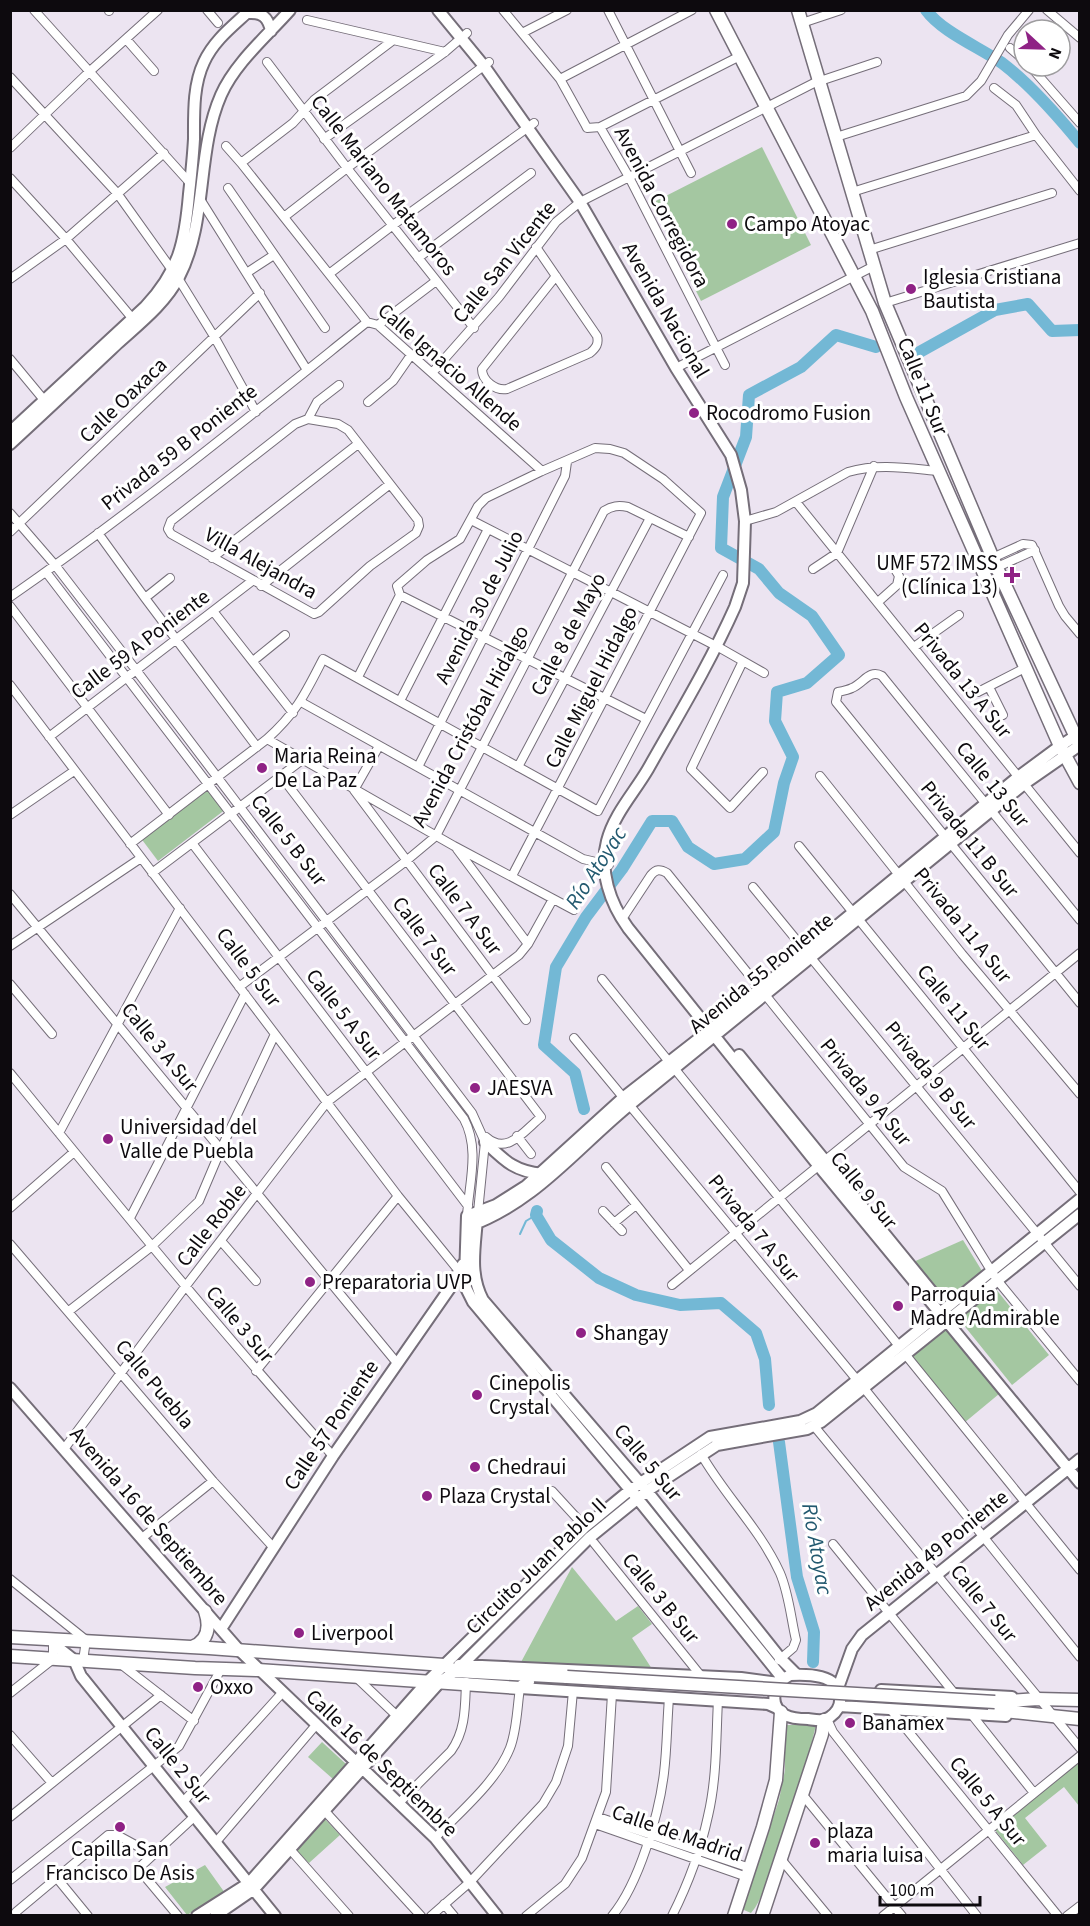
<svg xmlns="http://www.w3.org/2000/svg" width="1090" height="1926" font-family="'Source Sans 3',sans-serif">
  <rect width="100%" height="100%" fill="#ece4f1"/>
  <!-- green -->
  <path fill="#a4c7a1" d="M762,147L811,245L701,301L652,203Z
    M209,786L226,809L158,861L140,837Z
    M963,1240L982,1271L946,1300L940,1299L911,1263Z
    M995,1288L1049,1355L1012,1385L958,1318Z
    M945,1329L999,1394L964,1423L910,1359Z
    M572,1567L616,1621L638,1606L652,1624L632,1638L652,1669L520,1664Z
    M785,1725H816C805,1772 789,1817 773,1862C767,1878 763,1899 751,1913L744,1910V1904L779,1800L785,1770Z
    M322,1742L346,1764L333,1779L308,1757Z
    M1079,1759V1806L1064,1787L1025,1818L1047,1846L1023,1865L995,1830L997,1824Z
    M323,1817L340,1835L309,1863L294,1850Z
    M205,1865L225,1893L187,1915L165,1887Z"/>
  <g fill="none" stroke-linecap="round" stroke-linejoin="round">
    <!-- stream -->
    <path stroke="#73b8d5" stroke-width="2" d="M520,1234L526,1221L536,1215"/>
    <!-- river -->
    <path stroke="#73b8d5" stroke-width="12" d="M926,10C942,32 979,47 1002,63C1031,85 1057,115 1080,143
      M916,354L995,310L1028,304L1052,331L1080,330
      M584,1109L575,1073L544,1045L556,967L586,917L622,869L652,821H672L688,847L714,864L745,859L774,832L784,783L793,757L775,721L777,692L807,683L839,655L812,616L779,593L759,569L721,548L723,497L746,437L749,395L801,367L836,335L876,347
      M537,1211L536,1215L551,1240L599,1278L636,1295L680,1305L721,1303L756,1333L765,1359L769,1405
      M779,1442L797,1577L814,1632L813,1662"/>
    <!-- street casing -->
    <g stroke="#756e79" stroke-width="10">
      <path id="street" d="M34,10L190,183
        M207,10L218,23
        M503,10L560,79L585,124L587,128L600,127L740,56
        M608,10L691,173
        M1047,10L1080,38
        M109,11V10
        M307,20L445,52
        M802,23L841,10
        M522,33L567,10
        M126,39L154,71
        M1010,48L1024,60
        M267,62L347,168L474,328
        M1030,66L1080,123
        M10,77L117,193L172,270
        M560,79L692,10
        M994,88L1016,105L1036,135L1080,191
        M600,127L629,177L725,365
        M836,137L966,96L981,81L1008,35L1029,10
        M324,139L445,52L467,33
        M226,146L241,163L367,322L378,325L542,471
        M10,148L89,72L158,10
        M241,163L293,123L314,100L392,41
        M10,178L66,239L132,318
        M228,188L325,328
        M852,192L1036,135
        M200,199L307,370
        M284,217L347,168L489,62
        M536,247L597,336C599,344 596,348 590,353L507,389C496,391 482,381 482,369L556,276
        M869,250L1052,193
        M418,258L531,173
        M248,272L274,255
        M329,274L393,225L534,123
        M178,278L215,338L256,412
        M10,279L66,239L164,153
        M885,303L1080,243
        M378,325L436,281
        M10,359L44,400
        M676,368L874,266
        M432,373L499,297L556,222L580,202L814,83L877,62
        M368,402L393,381L411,355
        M308,419L338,424L348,430L418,520L419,526L416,533L370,566L319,612L314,614L171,534L168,529L171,521L295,424Z
        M308,419L317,402L339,385
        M796,502L1080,853
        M10,513L55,565L136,670L472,1113L485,1142L478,1212
        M471,520L720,648L764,673
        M745,521L776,512L848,472C878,463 907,468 938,471
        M10,532L260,293
        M98,533L145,598L257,747
        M212,558L358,444
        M979,564L1023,544L1032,545L1059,606L1065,616L1080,634
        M813,569L837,553L874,466
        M993,569L1035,550
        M46,572L464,1119C480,1149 469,1183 467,1216
        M261,586L390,484
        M400,595L397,586L427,560L460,539L478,506L486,498L542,471L595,448L610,449L624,453L663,479L701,513L512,876
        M400,595L646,719
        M10,597C134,511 250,416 367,322
        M145,598L170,578
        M878,602L897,585L899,576L896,571
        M10,606L169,815
        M213,611L293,713
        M914,647L959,615
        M253,661L285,635
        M743,661L691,769L730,808L763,772
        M358,677L400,595
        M10,685L398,1196L459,1271
        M989,687L1003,715
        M978,692L1025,668
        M400,701L488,529
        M301,702L583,859L609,865
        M49,737L252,581
        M267,739L454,846L574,910
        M379,746L354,790L526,1020
        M418,767L565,476L567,462
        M518,767L650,518
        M281,776L541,1117C524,1131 507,1156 486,1137
        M820,776L962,954L1080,1094
        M10,815L74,771
        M192,843L468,1206
        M130,844L267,739C297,712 305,694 323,659L598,811L723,575
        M799,846L1080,1192
        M457,849L528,944
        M152,873L302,760
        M753,887L1080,1286
        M10,894L397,1363
        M622,919L651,875C656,869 660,869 667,873L904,1167L942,1191L997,1280L1080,1381
        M1080,920L882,676C869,669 864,683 852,688C848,690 843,691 838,692L836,702L1080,1003
        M10,946L141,858
        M602,979L899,1346
        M10,984L52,1034
        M239,987L406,861L436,836L604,511C612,506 618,505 628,507L689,537
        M574,1038L857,1380
        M10,1073C116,1203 221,1332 333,1456
        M59,1133L180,908
        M517,1136L531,1154
        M606,1167L689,1270
        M10,1208L74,1152
        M603,1211L622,1231
        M130,1218L245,994
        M614,1223L636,1205
        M221,1241L256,1281
        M10,1244L213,1481L273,1547
        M672,1285L1080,953
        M69,1311L152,1246L199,1201L221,1149L275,1034
        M905,1354L1080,1570
        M256,1371L398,1196
        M863,1387L1080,1657
        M814,1426L1080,1748
        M64,1449L185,1287L327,1102L519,955L528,944L553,899
        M701,1454C725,1496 760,1529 780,1573C789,1594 791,1619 796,1640L793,1648L779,1660
        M552,1491L585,1527
        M142,1538L213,1481
        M594,1543L701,1676
        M833,1544L954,1693
        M10,1579L86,1640L83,1661
        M122,1665L194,1721
        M357,1678L396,1715
        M10,1693L53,1659V1640
        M891,1710L1058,1916
        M972,1715L1034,1793
        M827,1719L833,1732L977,1916
        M10,1735L52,1783
        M802,1794L902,1916
        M183,1802L282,1693
        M399,1803L451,1751C466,1730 465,1706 466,1682
        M322,1808L421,1916
        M10,1817L161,1695
        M598,1817L750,1868
        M595,1824L747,1877
        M435,1838C460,1812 497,1781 510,1748C517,1730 517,1708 520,1688
        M216,1842L316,1725
        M288,1847L349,1916
        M780,1858L828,1916
        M56,1877L88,1916
        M10,1880L179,1746L221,1669
        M444,1904L454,1916
        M16,1912L108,1835H117L152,1854
        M178,1916L142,1873L140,1867L195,1816
        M431,1916L470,1882L543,1804L556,1782L568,1746L573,1691
        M526,1916L565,1884L582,1858L606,1792L612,1694
        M612,1916C639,1884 659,1814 664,1773C667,1748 667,1723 669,1698
        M672,1916C688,1884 701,1849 708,1816C717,1778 716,1738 718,1700
        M883,1916L1080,1756
        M1067,1916L1080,1906"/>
    </g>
    <!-- secondary casing -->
    <g stroke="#756e79" stroke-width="14">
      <path id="secondary" d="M438,10L484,66L580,202L676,368L731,455L741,490L745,521L743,583L735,607C710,663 678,716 648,769C634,793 614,814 607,841C599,871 610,903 628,928L818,1165L1080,1483
        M248,13C262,12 268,17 271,31
        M10,432L145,307C179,271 185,242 189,194C191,176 193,157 194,139C194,113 193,85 204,62C214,40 233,26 250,10
        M10,444C46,411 82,377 117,344C139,324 165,304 179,277C208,221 196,152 221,95C235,63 267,36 290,10
        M739,1055L932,1292
        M485,1142C505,1161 514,1171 542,1174
        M477,1219C475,1247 469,1274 483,1300L647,1491L781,1659L797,1675
        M467,1227C537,1202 577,1147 633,1102C763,996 893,890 1024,784L1080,745
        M10,1388L239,1650L435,1838L497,1916
        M221,1629L333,1456L450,1288L463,1264
        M53,1639L60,1649L74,1660L81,1676L275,1916
        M459,1665L741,1678L779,1683
        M790,1675C807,1674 839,1674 840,1697C841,1705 837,1712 830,1717C823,1722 816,1720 808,1719C801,1719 792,1719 785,1715C767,1705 774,1683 790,1675Z
        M783,1679L637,1498L473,1302L466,1288L465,1278L467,1216L496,1205L526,1186L624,1097L710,1030L1018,777L1060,746L1080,733
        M520,1688L768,1704L777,1708
        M838,1688L852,1649L862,1635L1080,1459
        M881,1690L1012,1697
        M839,1706L1006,1716
        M197,1916L249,1883L427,1682L585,1527L630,1490L710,1437L800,1421L817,1413L1080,1199
        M215,1916L254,1889L440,1682L457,1670L589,1538L647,1491L717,1445L807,1429L821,1422L1080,1214"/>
    </g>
    <!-- primary casing -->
    <g stroke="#756e79" stroke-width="15">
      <path id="primary" d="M716,10L872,311L906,397L1060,746L1080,783
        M798,10L885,303L997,568L1080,746
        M10,1637L209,1648L444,1665L455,1671L567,1677
        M192,1647C209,1641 210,1626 205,1611
        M10,1656L195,1668L258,1670L520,1688L528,1682
        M995,1702L1038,1699L1080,1700
        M994,1710L1080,1719
        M734,1916L763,1827L776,1780L781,1712
        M762,1916L822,1734L824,1720"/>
    </g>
    <!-- street -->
    <use href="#street" stroke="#fff" stroke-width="8"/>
    <!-- secondary -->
    <use href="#secondary" stroke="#fff" stroke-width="10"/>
    <!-- primary -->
    <use href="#primary" stroke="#fff" stroke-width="12"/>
    <!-- primary-bridge casing -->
    <g stroke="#756e79" stroke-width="15" stroke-linecap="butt">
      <path id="primary-bridge" d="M567,1677L995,1702"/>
    </g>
    <!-- primary-bridge -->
    <use href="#primary-bridge" stroke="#fff" stroke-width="12"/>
  </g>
  <!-- markers -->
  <g fill="#8f2285" stroke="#fff" stroke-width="2">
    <circle cx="732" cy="224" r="6"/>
    <circle cx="911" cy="289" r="6"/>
    <circle cx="694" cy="413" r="6"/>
    <path d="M1009 566h6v6h6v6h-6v6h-6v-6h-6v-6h6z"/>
    <circle cx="262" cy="768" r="6"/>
    <circle cx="475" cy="1088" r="6"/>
    <circle cx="108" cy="1139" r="6"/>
    <circle cx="310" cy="1282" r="6"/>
    <circle cx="898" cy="1306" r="6"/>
    <circle cx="581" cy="1333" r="6"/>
    <circle cx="477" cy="1395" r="6"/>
    <circle cx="475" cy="1467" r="6"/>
    <circle cx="427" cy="1496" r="6"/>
    <circle cx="299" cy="1633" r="6"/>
    <circle cx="198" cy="1687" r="6"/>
    <circle cx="850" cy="1723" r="6"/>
    <circle cx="120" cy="1827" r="6"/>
    <circle cx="815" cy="1843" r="6"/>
  </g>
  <g text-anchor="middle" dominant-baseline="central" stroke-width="6" stroke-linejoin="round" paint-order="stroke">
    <!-- street labels -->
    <g font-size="21" fill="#0d0a0e" stroke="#fff">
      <text transform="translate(384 185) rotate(52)">Calle Mariano Matamoros</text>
      <text transform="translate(662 207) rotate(62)">Avenida Corregidora</text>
      <text transform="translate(504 262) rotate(-51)">Calle San Vicente</text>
      <text transform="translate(666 310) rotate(60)">Avenida Nacional</text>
      <text transform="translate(450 367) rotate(41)">Calle Ignacio Allende</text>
      <text transform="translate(923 386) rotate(68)">Calle 11 Sur</text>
      <text transform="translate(123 400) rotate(-44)">Calle Oaxaca</text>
      <text transform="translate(179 447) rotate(-38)">Privada 59 B Poniente</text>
      <text transform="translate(261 563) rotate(29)">Villa Alejandra</text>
      <text transform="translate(479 607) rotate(-63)">Avenida 30 de Julio</text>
      <text transform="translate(568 634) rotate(-62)">Calle 8 de Mayo</text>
      <text transform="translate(140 644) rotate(-37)">Calle 59 A Poniente</text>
      <text transform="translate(963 680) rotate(51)">Privada 13 A Sur</text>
      <text transform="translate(591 687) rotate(-63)">Calle Miguel Hidalgo</text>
      <text transform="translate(470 726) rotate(-62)">Avenida Cristóbal Hidalgo</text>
      <text transform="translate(993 784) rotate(51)">Calle 13 Sur</text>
      <text transform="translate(970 839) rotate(51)">Privada 11 B Sur</text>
      <text transform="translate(289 840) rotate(52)">Calle 5 B Sur</text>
      <text transform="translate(465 909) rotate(53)">Calle 7 A Sur</text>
      <text transform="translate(963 925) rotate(51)">Privada 11 A Sur</text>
      <text transform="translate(425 936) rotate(53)">Calle 7 Sur</text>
      <text transform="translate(249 967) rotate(53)">Calle 5 Sur</text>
      <text transform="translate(761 973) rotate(-39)">Avenida 55 Poniente</text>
      <text transform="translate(954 1007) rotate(51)">Calle 11 Sur</text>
      <text transform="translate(344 1014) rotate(52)">Calle 5 A Sur</text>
      <text transform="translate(160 1047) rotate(51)">Calle 3 A Sur</text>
      <text transform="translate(931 1075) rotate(51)">Privada 9 B Sur</text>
      <text transform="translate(866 1092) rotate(51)">Privada 9 A Sur</text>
      <text transform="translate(864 1190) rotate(51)">Calle 9 Sur</text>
      <text transform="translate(211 1225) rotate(-52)">Calle Roble</text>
      <text transform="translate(754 1228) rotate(51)">Privada 7 A Sur</text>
      <text transform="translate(240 1324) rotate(50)">Calle 3 Sur</text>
      <text transform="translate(155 1384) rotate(50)">Calle Puebla</text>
      <text transform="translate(331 1425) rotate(-56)">Calle 57 Poniente</text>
      <text transform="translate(648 1462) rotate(50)">Calle 5 Sur</text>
      <text transform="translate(149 1516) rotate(49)">Avenida 16 de Septiembre</text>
      <text transform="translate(936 1550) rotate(-39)">Avenida 49 Poniente</text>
      <text transform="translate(536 1566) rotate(-44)">Circuito Juan Pablo II</text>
      <text transform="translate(661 1598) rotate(51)">Calle 3 B Sur</text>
      <text transform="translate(984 1603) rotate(51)">Calle 7 Sur</text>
      <text transform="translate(382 1763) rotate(44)">Calle 16 de Septiembre</text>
      <text transform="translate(178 1765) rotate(51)">Calle 2 Sur</text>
      <text transform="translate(988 1801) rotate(51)">Calle 5 A Sur</text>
      <text transform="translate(677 1833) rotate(19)">Calle de Madrid</text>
    </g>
    <!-- poi labels -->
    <g font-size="21" fill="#0d0a0e" stroke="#fff" text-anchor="start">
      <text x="744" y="224">Campo Atoyac</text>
      <text x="923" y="277">Iglesia Cristiana<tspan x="923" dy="24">Bautista</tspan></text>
      <text x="706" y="413">Rocodromo Fusion</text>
      <text x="998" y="563" text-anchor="end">UMF 572 IMSS<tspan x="998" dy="24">(Clínica 13)</tspan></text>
      <text x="274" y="756">Maria Reina<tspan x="274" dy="24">De La Paz</tspan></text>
      <text x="487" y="1088">JAESVA</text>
      <text x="120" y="1127">Universidad del<tspan x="120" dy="24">Valle de Puebla</tspan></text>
      <text x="322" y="1282">Preparatoria UVP</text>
      <text x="910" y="1294">Parroquia<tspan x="910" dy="24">Madre Admirable</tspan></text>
      <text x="593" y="1333">Shangay</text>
      <text x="489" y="1383">Cinepolis<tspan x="489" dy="24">Crystal</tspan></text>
      <text x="487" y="1467">Chedraui</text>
      <text x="439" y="1496">Plaza Crystal</text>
      <text x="311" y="1633">Liverpool</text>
      <text x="210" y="1687">Oxxo</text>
      <text x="862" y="1723">Banamex</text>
      <text x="827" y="1831">plaza<tspan x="827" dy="24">maria luisa</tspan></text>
      <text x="120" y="1849" text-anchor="middle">Capilla San<tspan x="120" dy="24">Francisco De Asis</tspan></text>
    </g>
    <!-- water labels -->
    <g font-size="22" font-style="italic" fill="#22596f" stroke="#fff">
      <text transform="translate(596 868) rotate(-57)">Río Atoyac</text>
      <text transform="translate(817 1549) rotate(80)">Río Atoyac</text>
    </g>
  </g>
  <!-- border -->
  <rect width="1090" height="1926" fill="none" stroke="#0d0a0e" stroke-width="24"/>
  <!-- north arrow -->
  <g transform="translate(1042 48) rotate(112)"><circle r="28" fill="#ffffff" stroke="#9e9d9f" stroke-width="1.5"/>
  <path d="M0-4.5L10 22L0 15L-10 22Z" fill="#8f2285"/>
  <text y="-9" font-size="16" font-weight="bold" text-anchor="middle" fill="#0d0a0e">N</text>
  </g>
  <!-- scale -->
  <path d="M880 1896v9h100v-9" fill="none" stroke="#0d0a0e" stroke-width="3"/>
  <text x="889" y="1896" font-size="18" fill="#0d0a0e" stroke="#ffffff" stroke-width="4.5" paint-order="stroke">100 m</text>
</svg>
